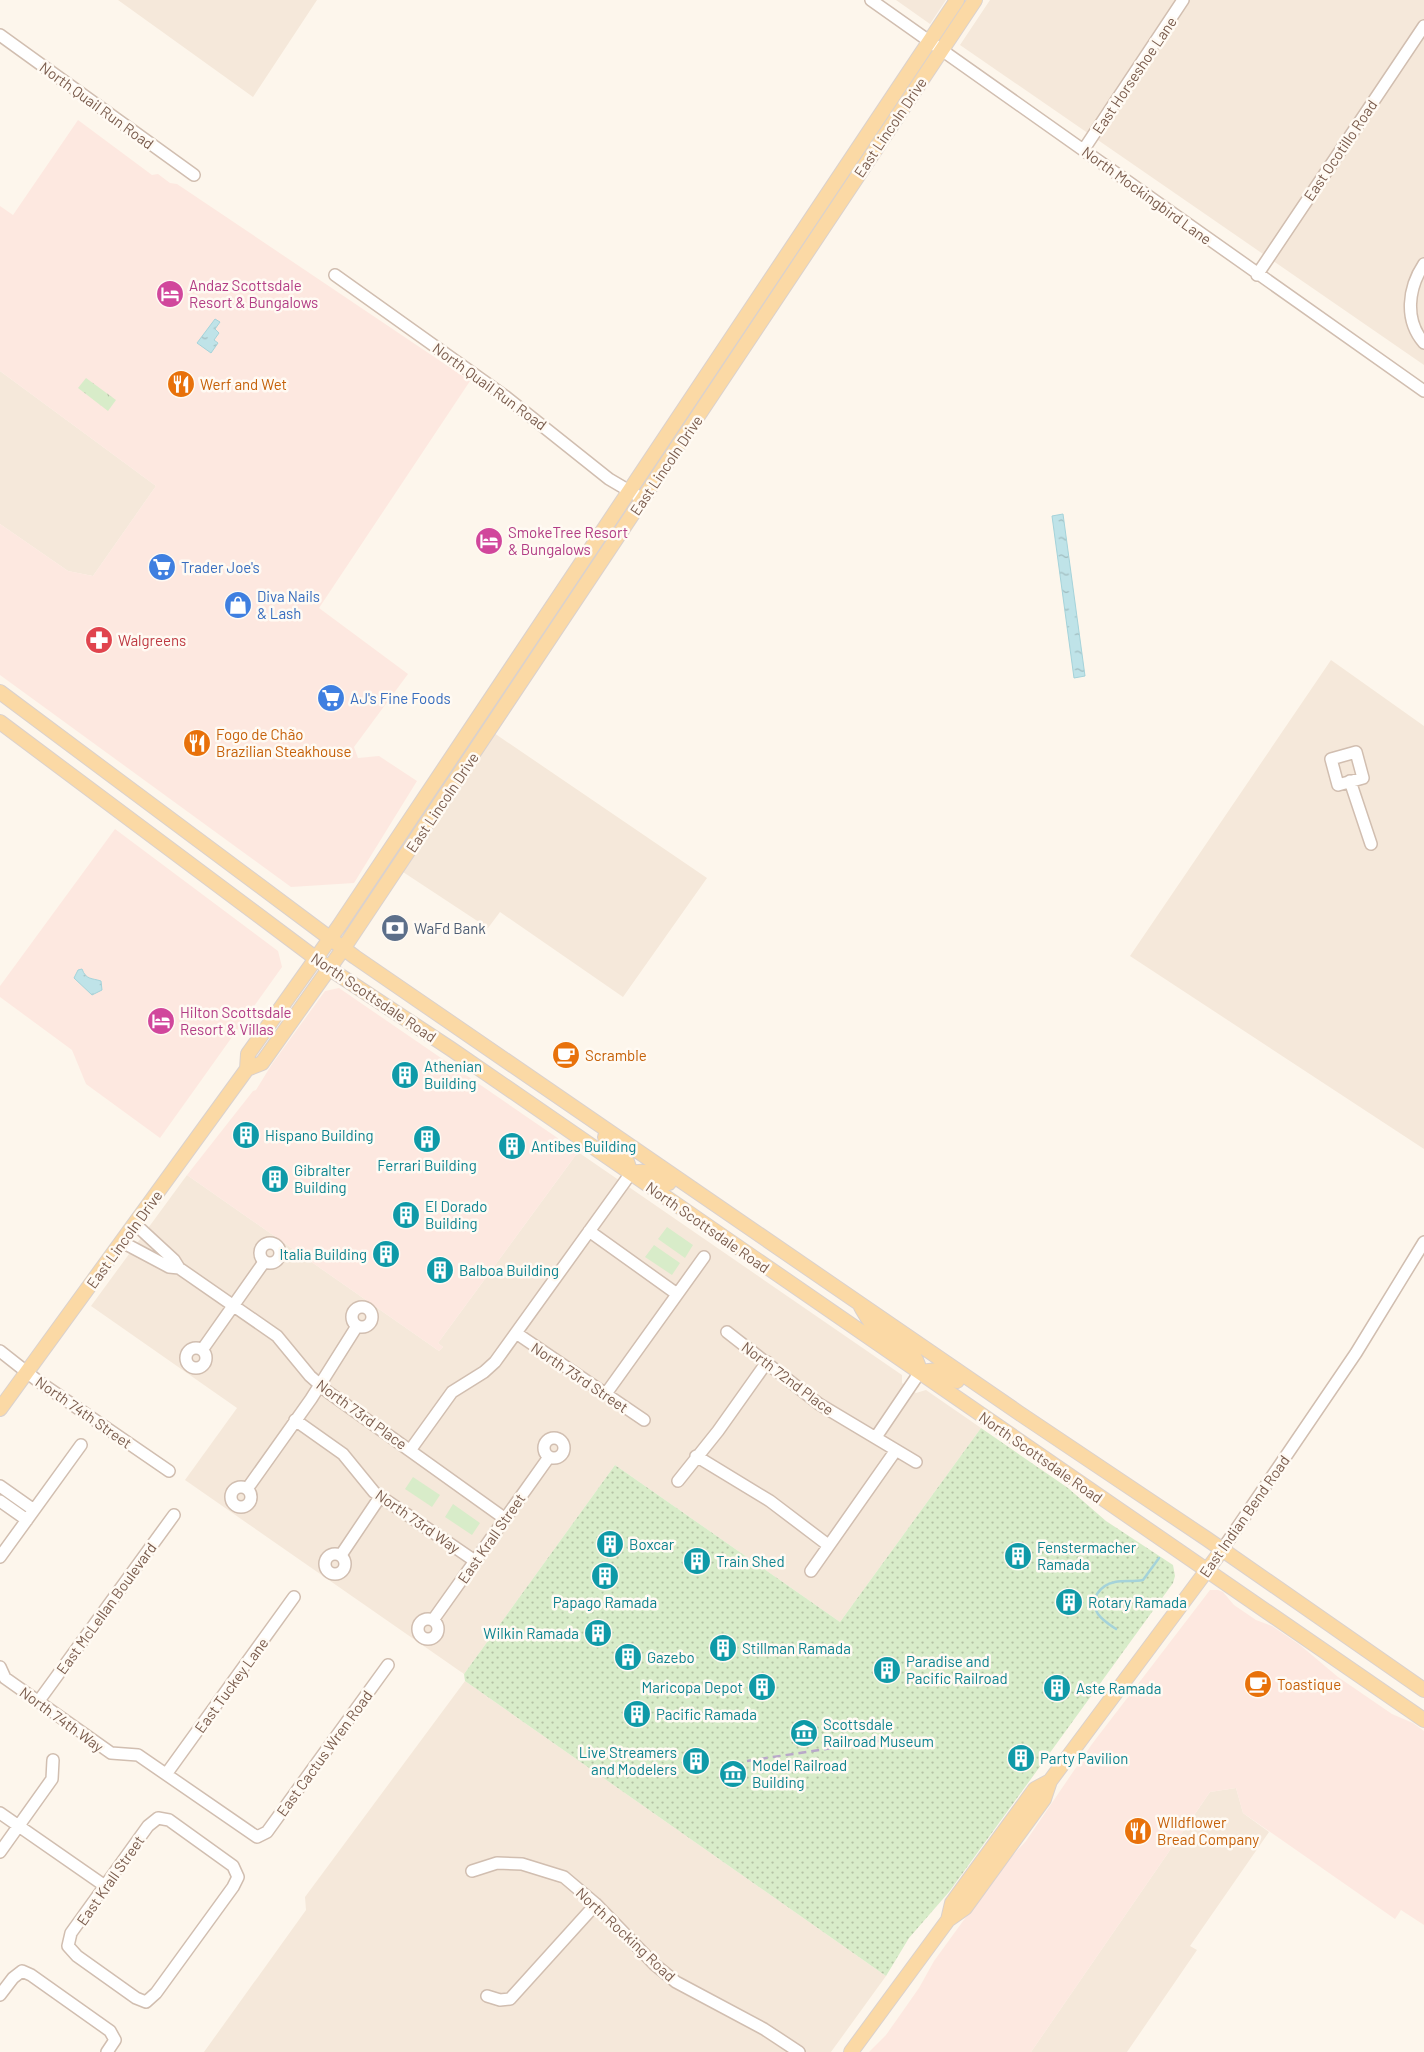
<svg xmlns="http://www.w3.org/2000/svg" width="1424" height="2052" font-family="Barlow,sans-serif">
  <defs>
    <pattern id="grass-tufts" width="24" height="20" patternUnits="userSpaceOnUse" patternTransform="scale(1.25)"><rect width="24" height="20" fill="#d8ecc9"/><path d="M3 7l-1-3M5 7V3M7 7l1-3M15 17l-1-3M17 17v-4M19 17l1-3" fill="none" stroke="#b4c2a5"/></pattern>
    <pattern id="park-dots" width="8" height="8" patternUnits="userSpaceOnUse" patternTransform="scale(1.25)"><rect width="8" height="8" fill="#d8ecc9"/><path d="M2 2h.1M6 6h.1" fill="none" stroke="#b4c2a5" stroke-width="1.8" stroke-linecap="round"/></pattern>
    <pattern id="water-ripples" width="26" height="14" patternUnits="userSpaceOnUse" patternTransform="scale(1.25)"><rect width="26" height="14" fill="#bfe3e8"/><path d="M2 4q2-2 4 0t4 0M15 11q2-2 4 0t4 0" fill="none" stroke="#a0bbbe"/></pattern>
  </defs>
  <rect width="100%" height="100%" fill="#fdf6ec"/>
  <!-- residential -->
  <path fill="#f5e8da" d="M118,0H317L253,97Z
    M896,0H946L930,24Z
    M990,0H1424V365L960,45Z
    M0,371L156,486L93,576L68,571L0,524Z
    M1331,660L1424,726V1149L1130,956Z
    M494,733L707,878L623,997L500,912L488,928L403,872Z
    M578,1152L902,1375V1383L916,1393L926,1390L981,1428L840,1622L615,1465L464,1674L185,1480L237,1408L91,1306L187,1175L439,1351L443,1347L438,1343Z
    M465,1681L886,1976L831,2052H204L306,1910L305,1897Z
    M1236,1788L1243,1813L1269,1832L1190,1946L1197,1950L1127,2052H1031L1210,1792Z"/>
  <!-- commercial -->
  <path fill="#fde8e0" d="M78,120L152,175L158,174L170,183L177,184L470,381L319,608L408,674L354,747L358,758L379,756L417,781L354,883L291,887L0,675V524L68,571L93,576L156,486L0,371V206L13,215Z
    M115,829L278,951L282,967L160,1138L86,1084L72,1050L0,997V986Z
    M339,988L578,1152L438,1343L443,1347L439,1351L187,1175L253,1091L256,1090L272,1064L325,991Z
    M1210,1590H1218L1223,1592L1234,1605L1256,1620L1272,1626L1300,1645L1338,1677L1392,1714L1413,1723L1424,1731V1925L1401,1910L1395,1919L1243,1813L1236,1788L1210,1792L1031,2052H869L886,2035L919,1988L934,1961L1003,1866L1026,1841L1092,1744Z"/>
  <!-- grass -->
  <path fill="url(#grass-tufts)" d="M86,378L116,400L108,411L78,388Z"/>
  <!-- park -->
  <path fill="url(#park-dots)" d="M981,1428L1068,1488L1106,1521L1173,1565L1175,1576L1173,1583L949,1892L909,1938L886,1976L465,1681L464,1674L615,1465L840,1622Z"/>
  <!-- pitch -->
  <path fill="#d8ecc9" d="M667,1227L693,1245L685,1258L658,1239Z
    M654,1245L680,1263L672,1275L645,1257Z
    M413,1477L440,1495L432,1507L405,1489Z
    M453,1504L480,1523L472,1535L445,1517Z"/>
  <!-- water -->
  <path fill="url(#water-ripples)" stroke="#a5d3da" d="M215,319L220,322L215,329L219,333L214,340L218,343L211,353L197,343Z
    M1063,514L1085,676L1074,678L1052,516Z
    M82,969C86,980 92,978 101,981L102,990L92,995L74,978L78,970Z"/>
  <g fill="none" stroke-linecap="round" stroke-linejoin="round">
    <!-- stream -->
    <path stroke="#a5d3da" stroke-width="2.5" d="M1116,1629C1110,1625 1102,1620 1098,1614C1088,1600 1100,1585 1115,1582C1124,1580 1133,1582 1143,1580L1159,1558"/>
    <!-- minor casing -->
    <g stroke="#d1beb0" stroke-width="14">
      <path id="minor" d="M871,0L1424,391
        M0,35L194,175
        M1084,149L1183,0
        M1424,264C1408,288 1404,320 1424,343
        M335,275L506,397L609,479L643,499
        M1257,275L1424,26
        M1356,752L1363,778L1338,785L1331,759Z
        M1350,781L1371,844
        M135,1224L174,1260L179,1268
        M589,1231L677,1294
        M122,1242L169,1267L179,1268L277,1336L310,1376L328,1392L504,1518
        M260 1253a10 10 0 1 1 20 0a10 10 0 1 1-20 0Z
        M352 1317a10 10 0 1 1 20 0a10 10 0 1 1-20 0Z
        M727,1332L819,1404L916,1462
        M516,1333L644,1420
        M186 1358a10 10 0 1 1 20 0a10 10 0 1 1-20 0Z
        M202,1350L264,1262
        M0,1351L38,1381L169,1471
        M605,1395L704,1257
        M295,1420L343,1454L374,1492L475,1561
        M876,1437L920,1372
        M544 1448a10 10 0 1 1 20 0a10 10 0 1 1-20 0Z
        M411,1449L452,1392L484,1372L495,1362L631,1173
        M696,1456L770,1501L828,1545
        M678,1481L718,1431L767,1362
        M0,1486L34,1510
        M231 1497a10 10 0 1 1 20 0a10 10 0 1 1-20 0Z
        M247,1489L311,1399L357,1326
        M0,1501L27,1520
        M1222,1550L1356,1353L1424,1242
        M325 1564a10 10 0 1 1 20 0a10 10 0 1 1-20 0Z
        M341,1555L380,1497
        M0,1557L81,1445
        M811,1571L896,1450
        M418 1629a10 10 0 1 1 20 0a10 10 0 1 1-20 0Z
        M433,1620L549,1457
        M0,1667L5,1678L111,1753L138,1755L257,1837L267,1832L388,1665
        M38,1702L174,1515
        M167,1773L294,1597
        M0,1813L105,1886
        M158,1818L169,1820L233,1866L238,1877L233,1887L156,1993L146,2002L136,1998L77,1956L68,1946L71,1933L148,1826Z
        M0,1852L52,1779L53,1760
        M472,1871L497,1863L522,1864L564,1877L597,1905L654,1964L676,1982L764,2029L799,2052
        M0,1995L13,1978L22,1971L31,1975L110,2031L115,2040L107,2052
        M487,1996L500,2000L510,1999L596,1904"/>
    </g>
    <!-- major casing -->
    <g stroke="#dad1cd" stroke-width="16">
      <path id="major" d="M0,692L355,957L1019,1413L1207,1539L1424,1690
        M0,722L330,969L451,1049L1424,1720
        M247,1069L248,1054L339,926L957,0
        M605,1137L625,1156L631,1173
        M631,1173C647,1169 655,1174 669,1183
        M861,1307C864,1312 868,1319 872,1324C890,1344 914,1341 920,1372
        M920,1372L938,1370L957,1381
        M0,1409L247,1069L262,1063L343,949L975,0
        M948,1920L952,1903L1008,1826L1035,1789L1050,1781
        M851,2052L948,1920L965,1908L1044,1799L1050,1781L1222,1550"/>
    </g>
    <!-- minor -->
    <use href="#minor" stroke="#fff" stroke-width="11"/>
    <!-- major -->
    <use href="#major" stroke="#fbd9a5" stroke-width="14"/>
    <!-- rail -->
    <path stroke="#b9a8c9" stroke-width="2.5" stroke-dasharray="8 5" stroke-linecap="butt" d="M747,1761L898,1738"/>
  </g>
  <!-- icons -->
  <defs>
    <g id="hotel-disc" transform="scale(1.4375)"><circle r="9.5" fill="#d1479c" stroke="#fffaf3"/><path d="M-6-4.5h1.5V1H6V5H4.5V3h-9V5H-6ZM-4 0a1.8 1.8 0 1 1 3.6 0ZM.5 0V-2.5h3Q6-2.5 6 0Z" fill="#fff"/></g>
    <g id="restaurant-disc" transform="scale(1.4375)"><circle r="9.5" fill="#e8710a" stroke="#fffaf3"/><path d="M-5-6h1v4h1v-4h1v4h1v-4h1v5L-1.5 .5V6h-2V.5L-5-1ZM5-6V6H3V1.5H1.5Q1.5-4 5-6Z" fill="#fff"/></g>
    <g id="supermarket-disc" transform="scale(1.4375)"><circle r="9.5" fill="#3f7fe0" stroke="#fffaf3"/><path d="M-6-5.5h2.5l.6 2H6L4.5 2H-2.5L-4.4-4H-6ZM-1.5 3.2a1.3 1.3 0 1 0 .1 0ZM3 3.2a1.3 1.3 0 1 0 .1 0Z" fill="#fff"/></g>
    <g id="shop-disc" transform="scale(1.4375)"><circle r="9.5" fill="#3f7fe0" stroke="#fffaf3"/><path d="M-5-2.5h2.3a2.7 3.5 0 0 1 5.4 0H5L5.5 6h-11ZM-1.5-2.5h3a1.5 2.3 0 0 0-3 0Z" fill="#fff"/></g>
    <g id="pharmacy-disc" transform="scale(1.4375)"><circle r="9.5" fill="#e0444e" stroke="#fffaf3"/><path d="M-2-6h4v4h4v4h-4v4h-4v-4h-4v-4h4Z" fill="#fff"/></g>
    <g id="bank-disc" transform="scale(1.4375)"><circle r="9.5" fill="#5c6f8a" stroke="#fffaf3"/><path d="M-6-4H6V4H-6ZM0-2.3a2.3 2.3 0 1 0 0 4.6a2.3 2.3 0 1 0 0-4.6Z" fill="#fff"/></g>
    <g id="cafe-disc" transform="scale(1.4375)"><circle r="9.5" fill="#e8710a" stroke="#fffaf3"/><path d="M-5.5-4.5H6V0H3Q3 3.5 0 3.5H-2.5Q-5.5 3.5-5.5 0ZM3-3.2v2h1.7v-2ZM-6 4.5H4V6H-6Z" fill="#fff"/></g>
    <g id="building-disc" transform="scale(1.4375)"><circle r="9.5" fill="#0f9aa8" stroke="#fffaf3"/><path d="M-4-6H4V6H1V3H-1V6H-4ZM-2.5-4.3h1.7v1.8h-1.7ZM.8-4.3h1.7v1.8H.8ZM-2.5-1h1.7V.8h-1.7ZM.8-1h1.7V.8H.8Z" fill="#fff"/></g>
    <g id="museum-disc" transform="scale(1.4375)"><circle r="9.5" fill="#0f9aa8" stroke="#fffaf3"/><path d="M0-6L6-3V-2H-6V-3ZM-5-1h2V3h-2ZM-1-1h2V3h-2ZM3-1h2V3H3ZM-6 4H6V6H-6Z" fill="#fff"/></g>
  </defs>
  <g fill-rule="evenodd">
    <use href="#hotel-disc" x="170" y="294"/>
    <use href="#restaurant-disc" x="181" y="384"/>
    <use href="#hotel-disc" x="489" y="541"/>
    <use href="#supermarket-disc" x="162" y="567"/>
    <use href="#shop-disc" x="238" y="605"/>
    <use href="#pharmacy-disc" x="99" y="640"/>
    <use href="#supermarket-disc" x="331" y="698"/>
    <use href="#restaurant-disc" x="197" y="743"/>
    <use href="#bank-disc" x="395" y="928"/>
    <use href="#hotel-disc" x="161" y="1021"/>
    <use href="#cafe-disc" x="566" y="1055"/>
    <use href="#building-disc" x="405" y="1075"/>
    <use href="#building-disc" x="246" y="1135"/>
    <use href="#building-disc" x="427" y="1139"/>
    <use href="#building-disc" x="512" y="1146"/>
    <use href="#building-disc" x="275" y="1179"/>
    <use href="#building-disc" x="406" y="1215"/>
    <use href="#building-disc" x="386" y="1254"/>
    <use href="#building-disc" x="440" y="1270"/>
    <use href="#building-disc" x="610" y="1544"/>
    <use href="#building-disc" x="1018" y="1556"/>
    <use href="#building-disc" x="697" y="1561"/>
    <use href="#building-disc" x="605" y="1576"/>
    <use href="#building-disc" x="1069" y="1602"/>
    <use href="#building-disc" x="598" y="1633"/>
    <use href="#building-disc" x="723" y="1648"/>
    <use href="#building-disc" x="628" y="1657"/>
    <use href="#building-disc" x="887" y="1670"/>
    <use href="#cafe-disc" x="1258" y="1684"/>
    <use href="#building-disc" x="762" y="1687"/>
    <use href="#building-disc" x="1057" y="1688"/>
    <use href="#building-disc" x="637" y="1714"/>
    <use href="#museum-disc" x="804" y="1733"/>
    <use href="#building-disc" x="1021" y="1758"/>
    <use href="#building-disc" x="696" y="1761"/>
    <use href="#museum-disc" x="733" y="1774"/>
    <use href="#restaurant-disc" x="1138" y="1831"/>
  </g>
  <g text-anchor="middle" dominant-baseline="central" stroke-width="5" stroke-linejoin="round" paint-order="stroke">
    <!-- street labels -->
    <g font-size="15" fill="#7a5c4d" stroke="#fffaf3">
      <text transform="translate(1134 75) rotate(-56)">East Horseshoe Lane</text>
      <text transform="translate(97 105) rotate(36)">North Quail Run Road</text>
      <text transform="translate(890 127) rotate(-56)">East Lincoln Drive</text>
      <text transform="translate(1340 150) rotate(-56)">East Ocotillo Road</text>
      <text transform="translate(1147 195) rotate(36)">North Mockingbird Lane</text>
      <text transform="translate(490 386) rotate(36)">North Quail Run Road</text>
      <text transform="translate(666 465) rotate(-56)">East Lincoln Drive</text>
      <text transform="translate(442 802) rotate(-56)">East Lincoln Drive</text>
      <text transform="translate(374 997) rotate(34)">North Scottsdale Road</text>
      <text transform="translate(708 1227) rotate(35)">North Scottsdale Road</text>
      <text transform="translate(124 1239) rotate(-54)">East Lincoln Drive</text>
      <text transform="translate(580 1377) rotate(34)">North 73rd Street</text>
      <text transform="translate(788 1378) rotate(37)">North 72nd Place</text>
      <text transform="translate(84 1412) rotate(35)">North 74th Street</text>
      <text transform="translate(362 1414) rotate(36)">North 73rd Place</text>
      <text transform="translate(1041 1457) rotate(35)">North Scottsdale Road</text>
      <text transform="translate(1244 1516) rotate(-55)">East Indian Bend Road</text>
      <text transform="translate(418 1521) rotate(35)">North 73rd Way</text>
      <text transform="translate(491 1538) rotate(-55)">East Krall Street</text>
      <text transform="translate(106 1608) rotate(-54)">East McLellan Boulevard</text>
      <text transform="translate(231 1685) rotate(-54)">East Tuckey Lane</text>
      <text transform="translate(62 1719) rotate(36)">North 74th Way</text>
      <text transform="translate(324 1753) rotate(-54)">East Cactus Wren Road</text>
      <text transform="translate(110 1880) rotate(-55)">East Krall Street</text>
      <text transform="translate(626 1934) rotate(43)">North Rocking Road</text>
    </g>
    <!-- hotel labels -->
    <g font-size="15" fill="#b23c85" stroke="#fffaf3" text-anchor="start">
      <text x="189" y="285">Andaz Scottsdale<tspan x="189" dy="17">Resort &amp; Bungalows</tspan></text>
      <text x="508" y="532">SmokeTree Resort<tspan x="508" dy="17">&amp; Bungalows</tspan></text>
      <text x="180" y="1012">Hilton Scottsdale<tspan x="180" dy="17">Resort &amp; Villas</tspan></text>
    </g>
    <!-- food labels -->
    <g font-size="15" fill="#c56008" stroke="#fffaf3" text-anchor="start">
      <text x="200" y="384">Werf and Wet</text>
      <text x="216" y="734">Fogo de Chão<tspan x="216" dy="17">Brazilian Steakhouse</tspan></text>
      <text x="585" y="1055">Scramble</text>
      <text x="1277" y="1684">Toastique</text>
      <text x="1157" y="1822">WIldflower<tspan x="1157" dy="17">Bread Company</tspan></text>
    </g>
    <!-- shop labels -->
    <g font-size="15" fill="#366cbe" stroke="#fffaf3" text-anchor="start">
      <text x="181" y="567">Trader Joe's</text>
      <text x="257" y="596">Diva Nails<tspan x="257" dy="17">&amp; Lash</tspan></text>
      <text x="350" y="698">AJ's Fine Foods</text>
    </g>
    <!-- health labels -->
    <g font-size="15" fill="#be3a42" stroke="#fffaf3" text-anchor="start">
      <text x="118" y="640">Walgreens</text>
    </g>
    <!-- service labels -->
    <g font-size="15" fill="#4e5e75" stroke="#fffaf3" text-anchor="start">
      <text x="414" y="928">WaFd Bank</text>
    </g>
    <!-- culture labels -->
    <g font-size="15" fill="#0d838f" stroke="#fffaf3" text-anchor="start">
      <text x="424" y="1066">Athenian<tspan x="424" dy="17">Building</tspan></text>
      <text x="265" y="1135">Hispano Building</text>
      <text x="531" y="1146">Antibes Building</text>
      <text x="427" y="1165" text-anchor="middle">Ferrari Building</text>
      <text x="294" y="1170">Gibralter<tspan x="294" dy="17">Building</tspan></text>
      <text x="425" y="1206">El Dorado<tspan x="425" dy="17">Building</tspan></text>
      <text x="367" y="1254" text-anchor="end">Italia Building</text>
      <text x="459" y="1270">Balboa Building</text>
      <text x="629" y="1544">Boxcar</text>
      <text x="1037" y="1547">Fenstermacher<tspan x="1037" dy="17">Ramada</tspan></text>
      <text x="716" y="1561">Train Shed</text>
      <text x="605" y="1602" text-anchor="middle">Papago Ramada</text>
      <text x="1088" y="1602">Rotary Ramada</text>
      <text x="579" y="1633" text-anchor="end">Wilkin Ramada</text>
      <text x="742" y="1648">Stillman Ramada</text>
      <text x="647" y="1657">Gazebo</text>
      <text x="906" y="1661">Paradise and<tspan x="906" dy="17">Pacific Railroad</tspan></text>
      <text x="743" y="1687" text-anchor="end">Maricopa Depot</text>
      <text x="1076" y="1688">Aste Ramada</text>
      <text x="656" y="1714">Pacific Ramada</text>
      <text x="823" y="1724">Scottsdale<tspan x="823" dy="17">Railroad Museum</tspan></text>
      <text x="677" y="1752" text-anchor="end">Live Streamers<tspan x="677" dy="17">and Modelers</tspan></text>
      <text x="1040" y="1758">Party Pavilion</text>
      <text x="752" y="1765">Model Railroad<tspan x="752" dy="17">Building</tspan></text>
    </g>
  </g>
</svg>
